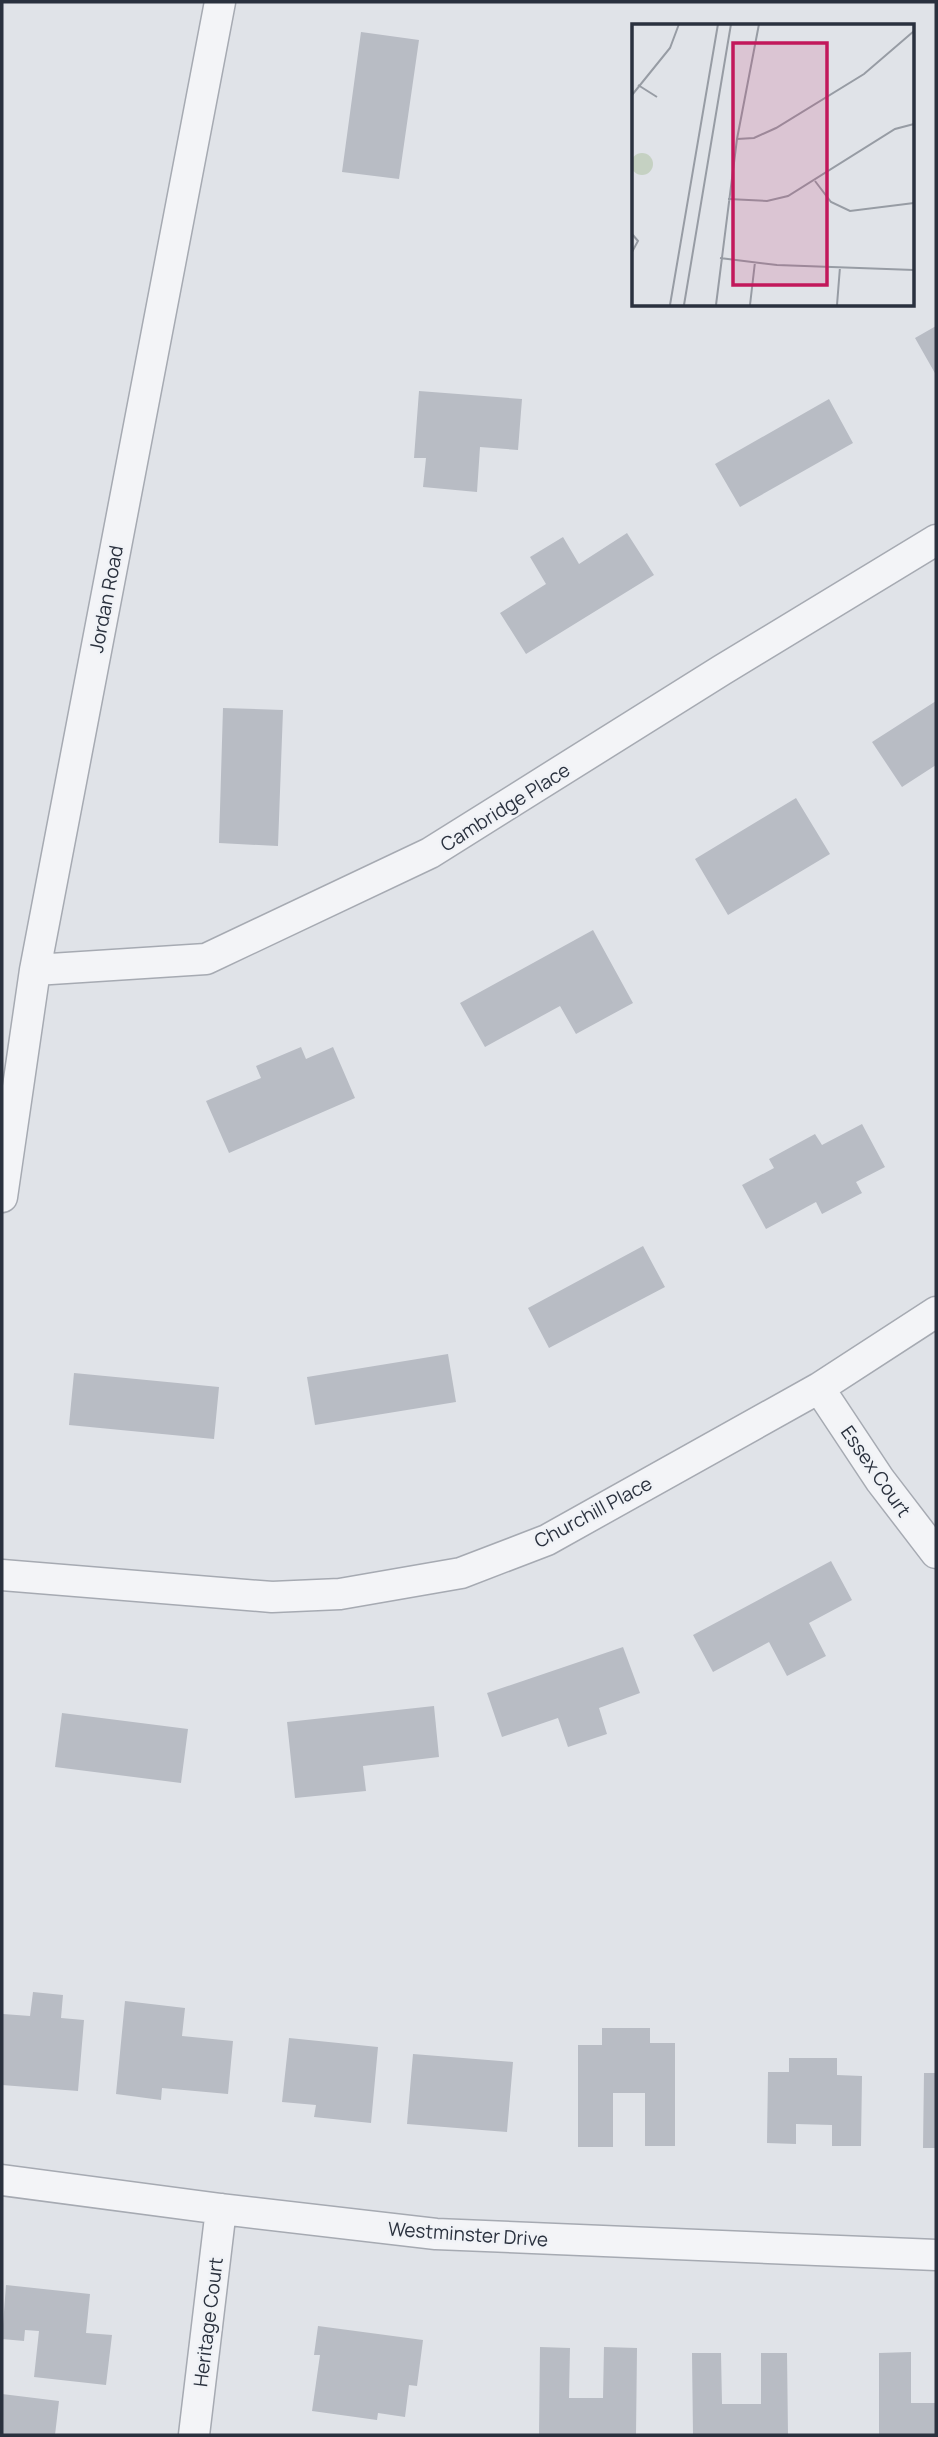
<svg xmlns="http://www.w3.org/2000/svg" width="938" height="2437" font-family="Manrope,sans-serif">
  <rect width="100%" height="100%" fill="#e0e3e8"/>
  <!-- building -->
  <path fill="#b8bcc4" d="M361,32L419,40L399,179L342,172Z
    M936,326V375L915,338Z
    M419,391L522,399L518,450L480,447L477,492L423,487L426,458H414Z
    M829,399L853,443L740,507L715,464Z
    M627,533L654,575L526,654L500,613L546,584L530,557L563,537L579,564Z
    M936,701V765L902,787L872,742Z
    M223,708L283,710L278,846L219,843Z
    M796,798L830,854L728,915L695,859Z
    M593,930L633,1003L576,1034L560,1006L485,1047L460,1003Z
    M301,1047L306,1059L333,1047L355,1098L229,1153L206,1101L261,1078L256,1066Z
    M862,1124L885,1167L856,1182L862,1193L822,1214L816,1202L766,1229L742,1185L774,1168L769,1159L815,1134L822,1145Z
    M643,1246L665,1287L549,1348L528,1308Z
    M448,1354L456,1402L315,1425L307,1377Z
    M74,1373L219,1387L214,1439L69,1425Z
    M831,1561L852,1600L809,1623L826,1656L787,1676L769,1642L713,1672L693,1635Z
    M623,1647L640,1693L599,1708L607,1734L568,1747L558,1718L502,1737L487,1693Z
    M434,1706L439,1757L363,1766L366,1791L295,1798L287,1722Z
    M62,1713L188,1729L181,1783L55,1767Z
    M33,1992L63,1995L61,2018L84,2020L78,2091L2,2085L3,2014L30,2016Z
    M125,2001L185,2008L182,2036L233,2041L228,2094L162,2088L161,2100L116,2094Z
    M602,2028H650V2043H675V2146H645V2093H613V2147H578V2045H602Z
    M289,2038L378,2047L371,2123L314,2117L316,2105L282,2102Z
    M413,2054L513,2062L507,2132L407,2124Z
    M789,2058H837V2075L862,2076L861,2146H832V2125L796,2124V2144L767,2143L768,2072H789Z
    M924,2073H936V2148H923Z
    M6,2285L90,2294L86,2333L112,2335L106,2385L34,2377L39,2331L25,2330L24,2341L2,2339Z
    M318,2326L423,2340L417,2386L409,2385L405,2417L378,2413L377,2420L312,2411L320,2355H314Z
    M540,2347L570,2348L569,2398H603L604,2347L637,2348L636,2435H539Z
    M911,2352V2403H936V2435H879V2353Z
    M692,2353H721L722,2404H761V2353H787L788,2435H693Z
    M2,2394L59,2401L55,2435H2Z"/>
  <g fill="none" stroke-linecap="round" stroke-linejoin="round">
    <!-- street casing -->
    <g stroke="#a6aab2" stroke-width="33">
      <path id="street" d="M35,970L206,959L430,853L722,670L936,540
        M2,1197L35,970L220,2
        M819,1388L880,1480L936,1553
        M2,1575L272,1597L340,1594L461,1573L547,1540L819,1388L936,1312
        M2,2180L221,2209L436,2234L936,2255
        M194,2435L221,2209"/>
    </g>
    <!-- street -->
    <use href="#street" stroke="#f3f4f7" stroke-width="30"/>
  </g>
  <g text-anchor="middle" dominant-baseline="central" stroke-width="5" stroke-linejoin="round" paint-order="stroke">
    <!-- street labels -->
    <g font-size="19" fill="#2a313e" stroke="#f0f2f6">
      <text transform="translate(106 599) rotate(-79)">Jordan Road</text>
      <text transform="translate(505 807) rotate(-32)">Cambridge Place</text>
      <text transform="translate(876 1471) rotate(55)">Essex Court</text>
      <text transform="translate(593 1512) rotate(-28)">Churchill Place</text>
      <text transform="translate(468 2234) rotate(4)">Westminster Drive</text>
      <text transform="translate(208 2322) rotate(-83)">Heritage Court</text>
    </g>
  </g>
  <!-- overview -->
  <g transform="translate(632 24)">
    <rect width="282" height="282" fill="#e0e3e8"/>
    <path d="M-1 140a11 11 0 1 1 22 0a11 11 0 1 1-22 0Z" fill="#c5d1c2"/>
    <path fill="none" stroke="#979ca4" stroke-width="2" d="M6,61L25,73M0,71L38,24L47,0M105,115L122,114L144,104L232,50L282,7M183,157L199,178L218,187L282,179M96,175L135,177L156,172L263,105L282,100M0,210L6,217L0,228M88,234L145,241L282,246M38,281L86,0M52,281L99,0M84,281L105,115L127,0M118,281L123,238M205,281L208,243"/>
    <path fill="#c2185b" fill-opacity="0.15" stroke="#c2185b" stroke-width="3.5" d="M101,19H195V261H101Z"/>
    <rect width="282" height="282" fill="none" stroke="#2a313e" stroke-width="3.5"/>
  </g>
  <!-- border -->
  <rect width="938" height="2437" fill="none" stroke="#2a313e" stroke-width="7"/>
</svg>
